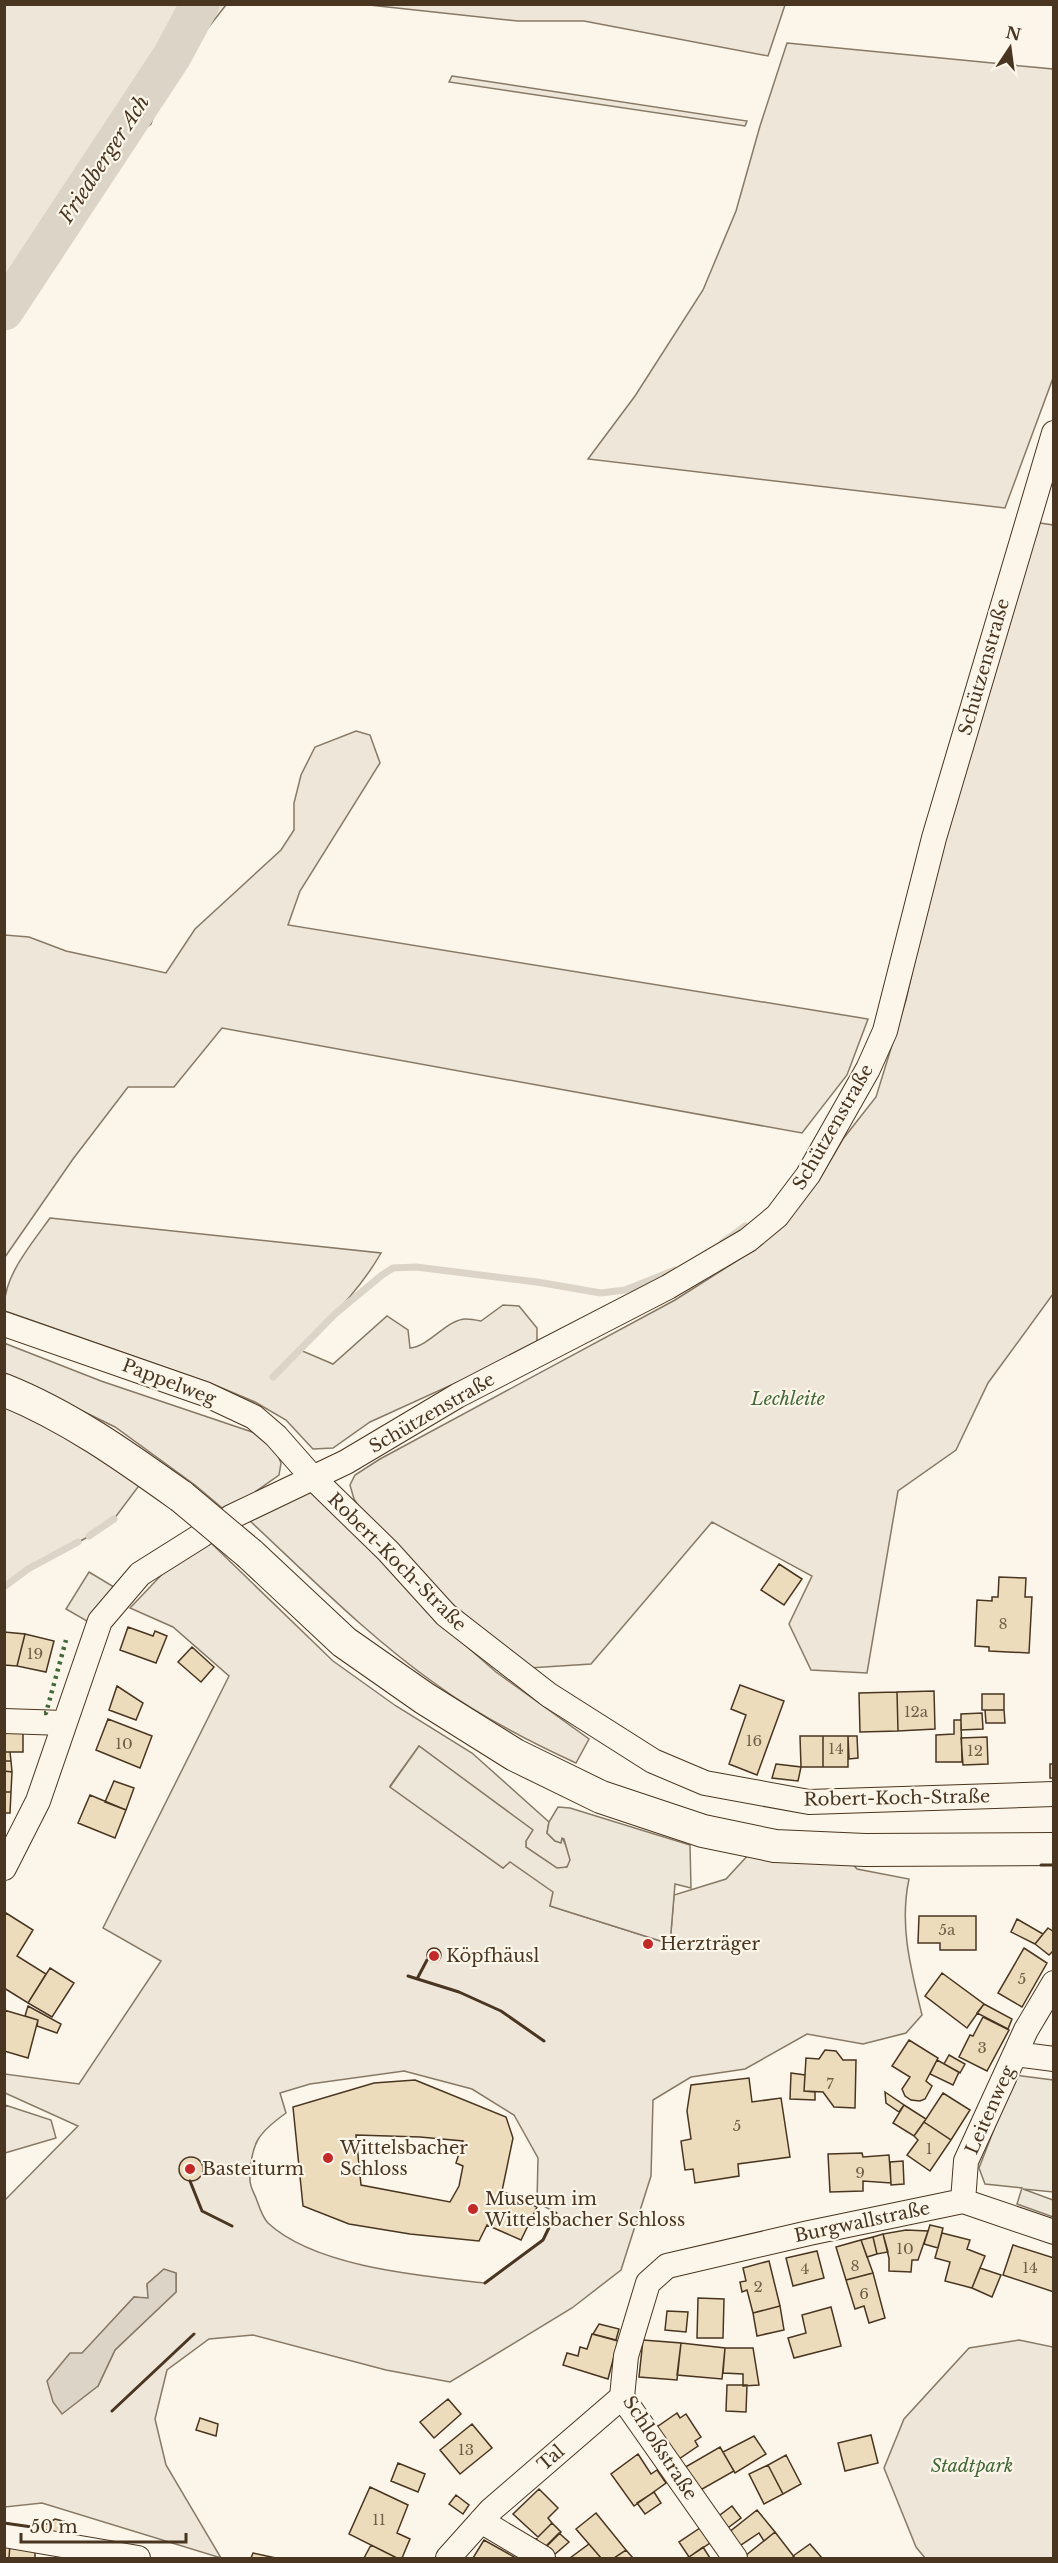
<svg xmlns="http://www.w3.org/2000/svg" width="1058" height="2563" font-family="'Libre Baskerville',serif">
  <rect width="100%" height="100%" fill="#fbf6e9"/>
  <!-- green -->
  <path fill="#ede6d9" stroke="#887966" stroke-width="1.5" fill-rule="evenodd" d="M4,5H226L164,84L151,124L120,148L104,168L58,243L38,266L5,319Z
    M369,5L785,4V5L768,56L584,21H518Z
    M787,43L1053,69V378L1005,508L588,459L635,396L703,290L736,211L760,126Z
    M452,76L747,121L745,126L449,82Z
    M1033,522L1053,525V1294L988,1383L956,1450L898,1491L867,1673L811,1670L789,1624L812,1576L712,1522L591,1664L529,1668L444,1597L364,1514L354,1499L350,1485L355,1475L380,1459L675,1300L754,1250L782,1223L819,1180L843,1139L876,1097L906,1000L942,841Z
    M356,731L370,735L380,763L300,891L288,925L868,1019L847,1075L802,1133L222,1028L174,1087H128L73,1159L5,1257V935L29,937L66,951L166,973L195,929L281,850L294,830V803L301,775L315,747Z
    M50,1218L381,1253C360,1290 329,1320 300,1350L333,1364L387,1316L408,1330L410,1348C430,1346 447,1319 466,1319C470,1319 476,1320 481,1321L503,1305L519,1306L537,1328V1346L370,1422L333,1448L313,1449L286,1420L255,1402L210,1383L5,1311C0,1280 33,1242 50,1218Z
    M4,1343L101,1381L255,1433L276,1451L281,1463L279,1475L227,1512L195,1485L115,1427L5,1373Z
    M5,1407L96,1452L141,1483L114,1519L99,1531L28,1569L5,1587Z
    M309,1492L320,1495L434,1618L496,1672L589,1739L576,1763C528,1741 480,1716 437,1685C369,1637 310,1577 249,1520Z
    M211,1543L333,1661L396,1706L472,1753L549,1822L547,1833L555,1841L561,1842L562,1837L570,1855V1864L563,1869L557,1868L526,1847V1841L532,1830L419,1746L390,1786L503,1868L510,1861L554,1892L550,1906L670,1944L674,1895L726,1879L750,1853L850,1861L857,1869L909,1879C899,1926 911,1969 922,2015L906,2033L863,2044L807,2034L745,2069L691,2077L653,2100L651,2176L621,2270L572,2308L450,2382L386,2370L253,2335L209,2339L167,2370L155,2419L166,2465L221,2558L42,2503L5,2507L4,2201L78,2126L5,2093V2074L79,2084L161,1961L103,1928L229,1676L173,1627L130,1608L170,1566ZM404,2071L472,2089L514,2115L538,2158L537,2202L556,2213L543,2240L485,2283C422,2276 315,2267 268,2223C262,2217 259,2206 256,2198C253,2191 249,2185 250,2177C251,2143 258,2133 286,2113L280,2093L310,2084ZM163,2270L176,2273V2292L115,2350L98,2386L82,2354L134,2297L149,2299L147,2284Z
    M5,2105L51,2120L56,2138L5,2153Z
    M1019,2340L1053,2347V2558H925L916,2547L884,2468L904,2419L969,2348Z"/>
  <!-- parking -->
  <path fill="#ede7d9" stroke="#887966" stroke-width="1.5" d="M89,1572L114,1587L92,1624L66,1609Z
    M419,1746L533,1830L526,1841V1847L557,1868L567,1867L570,1860L564,1839L562,1838L561,1843L555,1841L547,1833L549,1822L558,1807L570,1808L690,1845L691,1888L675,1884L670,1944L550,1906L553,1892L510,1862L503,1868L390,1787Z
    M1015,2075L1053,2080V2192L1023,2189L1053,2200V2217L1017,2204L1022,2188L985,2184L979,2168Z"/>
  <!-- water -->
  <path fill="#dcd4c6" stroke="#887966" stroke-width="1.5" d="M164,2269L176,2273V2292L115,2350L98,2386L62,2414L53,2402L47,2381L70,2353H82L134,2297L148,2298L147,2284Z"/>
  <g fill="none" stroke-linecap="round" stroke-linejoin="round">
    <!-- stream -->
    <path stroke="#dcd4c6" stroke-width="7" d="M723,1242L745,1226
      M273,1377L335,1314L382,1275L393,1268L416,1267L537,1282L601,1293L625,1290L675,1270
      M89,1536L114,1519
      M4,1587L28,1569L78,1542"/>
    <!-- river -->
    <path stroke="#dcd4c6" stroke-width="39" d="M4,311L172,56L200,4"/>
  </g>
  <!-- building -->
  <path fill="#ecdcbc" stroke="#4a3520" stroke-width="1.5" fill-rule="evenodd" d="M779,1564L802,1579L784,1605L761,1590Z
    M999,1577L1026,1578L1025,1597H1032L1029,1653L989,1651V1647L975,1646L977,1600L992,1601V1597H998Z
    M128,1627L153,1636L155,1631L167,1636L156,1663L120,1650Z
    M4,1632L25,1634L17,1666L4,1665Z
    M25,1634L54,1641L46,1672L17,1666Z
    M192,1647L214,1667L201,1682L178,1662Z
    M740,1685L784,1701L757,1775L729,1764L746,1715L731,1709Z
    M117,1686L143,1703L136,1720L109,1710Z
    M934,1691L935,1729L898,1731L897,1692Z
    M897,1692L898,1731L860,1732L859,1693Z
    M982,1694H1004V1710H982Z
    M985,1710H1004L1005,1723H986Z
    M982,1713L983,1729L961,1730V1714Z
    M108,1719L152,1736L140,1768L96,1750Z
    M954,1720H961L962,1762H936V1735L954,1734Z
    M4,1728H23V1752H4Z
    M800,1736H823V1767H801Z
    M823,1736H848V1767H823Z
    M848,1736H857L858,1758L849,1759Z
    M987,1737L988,1764L963,1765L961,1738Z
    M4,1752H10L11,1761H4Z
    M4,1761H11L12,1772L4,1771Z
    M776,1764L801,1767L798,1781L772,1778Z
    M1050,1764H1054V1778H1050Z
    M4,1771L12,1772L11,1792H4Z
    M114,1781L134,1788L126,1810L105,1802Z
    M4,1792H11L10,1813H4Z
    M90,1795L126,1810L115,1838L78,1823Z
    M6,1913L33,1930L17,1956L46,1974L28,2003L4,1988V1916Z
    M919,1916H976V1950H940V1943H918Z
    M1017,1919L1043,1934L1035,1944L1011,1932Z
    M1048,1928L1054,1932V1950L1049,1955L1035,1944Z
    M427 1955a7 7 0 1 1 14 0a7 7 0 1 1-14 0Z
    M1024,1948L1047,1963L1022,2007L998,1993Z
    M50,1968L74,1983L52,2017L28,2003Z
    M942,1973L984,2004L967,2028L925,1996Z
    M984,2004L1012,2019L1008,2029L977,2013Z
    M28,2006L61,2024L57,2033L37,2026L38,2020L25,2016Z
    M4,2010L38,2020L28,2058L4,2051Z
    M983,2017L1009,2030L987,2071L959,2057L970,2035L973,2036Z
    M909,2040L938,2058L926,2081L932,2086L925,2099L920,2101L911,2100L905,2096L902,2089L910,2077L892,2066Z
    M825,2050L836,2051L843,2060H856L855,2108L834,2107L823,2092L804,2091L806,2058L819,2059Z
    M949,2055L965,2064L960,2073L944,2064Z
    M937,2060L959,2072L953,2085L930,2074Z
    M791,2073L805,2075L804,2091L815,2092V2100L790,2099Z
    M749,2078L752,2102L781,2098L790,2157L738,2164L739,2176L695,2183L693,2169L685,2170L681,2141L691,2139L687,2111L691,2085Z
    M415,2080L506,2117L513,2138L502,2191L537,2207L521,2240L487,2225L479,2241L410,2234L349,2224L303,2206L293,2107L374,2083ZM356,2135L420,2137L463,2141L456,2163L463,2166L459,2186L450,2202L361,2185Z
    M885,2092L904,2105L899,2112L886,2103Z
    M943,2093L970,2110L951,2140L924,2122Z
    M904,2105L926,2119L914,2136L893,2123Z
    M924,2122L951,2140L930,2171L907,2155L918,2140L914,2136Z
    M862,2153L863,2157L889,2155L891,2183L863,2181V2191L830,2192L828,2154Z
    M179 2169a12 12 0 1 1 24 0a12 12 0 1 1-24 0Z
    M903,2161L904,2184L891,2185L890,2162Z
    M930,2225L943,2228L938,2248L924,2244Z
    M906,2230L928,2231L918,2260H912L911,2272L889,2271V2258L883,2234Z
    M942,2233L970,2240L967,2249L985,2256L972,2288L945,2281L950,2262L935,2258Z
    M883,2234L888,2252L877,2254L873,2237Z
    M873,2237L877,2254L867,2257L861,2240Z
    M861,2240L873,2273L846,2280L836,2247Z
    M1013,2245L1054,2258V2292L1003,2275Z
    M817,2251L824,2278L793,2286L786,2258Z
    M769,2261L780,2306L753,2313L747,2290L742,2292L740,2282L746,2281L743,2268Z
    M980,2268L1001,2275L992,2297L972,2288Z
    M873,2273L885,2318L869,2323L864,2306L855,2309L846,2280Z
    M698,2298L724,2299L723,2338H697Z
    M780,2306L784,2330L757,2336L753,2313Z
    M831,2307L841,2346L794,2358L788,2338L806,2333L802,2315Z
    M667,2311L688,2312L686,2332L665,2330Z
    M599,2324L619,2329L616,2340L593,2334Z
    M592,2334L618,2341L608,2379L563,2365L567,2353L578,2356L580,2347L587,2349Z
    M643,2340L681,2343L677,2380L639,2377Z
    M681,2343L725,2348L722,2379L677,2375Z
    M725,2348H753L759,2385L743,2386V2374L723,2373Z
    M727,2385H747L746,2412L726,2411Z
    M448,2399L461,2414L434,2438L420,2422Z
    M677,2413L680,2418L686,2414L701,2437L695,2441L698,2446L676,2461L654,2429Z
    M200,2418L218,2424L216,2436L196,2430Z
    M472,2424L492,2448L460,2474L440,2450Z
    M871,2435L878,2463L845,2471L838,2443Z
    M754,2436L766,2454L735,2473L723,2452Z
    M720,2447L734,2471L697,2492L682,2469Z
    M638,2454L651,2474L657,2470L666,2483L634,2506L611,2474Z
    M786,2455L801,2484L783,2494L768,2465Z
    M398,2463L425,2474L418,2492L391,2481Z
    M768,2465L783,2494L764,2504L749,2474Z
    M370,2487L408,2505L397,2533L410,2539L402,2558H397L349,2534Z
    M539,2489L558,2508L548,2518L552,2523L538,2537L513,2514Z
    M654,2492L661,2503L645,2514L637,2503Z
    M456,2495L469,2505L463,2514L449,2504Z
    M732,2506L741,2518L725,2530L716,2518Z
    M757,2510L775,2532L764,2541L759,2533L738,2547L728,2533Z
    M596,2513L626,2550L614,2558H601L576,2529Z
    M55,2519L66,2522L70,2529V2538L31,2531L33,2522L47,2524Z
    M552,2523L561,2532L545,2548L536,2539Z
    M700,2528L710,2543L689,2557L679,2542Z
    M775,2532L795,2558H747L745,2556Z
    M559,2533L569,2542L554,2555L546,2546Z
    M484,2540L516,2558H473Z
    M4,2543L10,2544L9,2558H4Z
    M10,2544L35,2547V2558H9Z
    M589,2544L601,2558H570Z
    M810,2544L822,2558H795L793,2556Z
    M371,2545L397,2558H364Z
    M703,2547L710,2558H686L689,2557Z
    M626,2550L633,2558H614Z
    M253,2553L276,2558H251Z"/>
  <g fill="none" stroke-linecap="round" stroke-linejoin="round">
    <!-- minor casing -->
    <g stroke="#4a3520" stroke-width="26">
      <path id="minor" d="M4,1324L205,1394L254,1417L276,1436L312,1477L388,1551L446,1615L549,1695L653,1761L705,1783L809,1802L1054,1794
        M231,1517L346,1462L457,1396L668,1287L748,1240L777,1216L808,1175L868,1069L885,1031L934,838L1054,433
        M4,1721L64,1723
        M4,1868L38,1801L100,1621L140,1574L202,1535
        M1015,2054L1054,2059
        M963,2201L966,2161L1026,2030L1054,1983
        M481,2521L543,2558
        M4,2535L138,2558
        M448,2558L491,2510L622,2397
        M735,2558L622,2397L626,2356L648,2283L667,2266L809,2233L963,2201L1054,2232"/>
    </g>
    <!-- major casing -->
    <g stroke="#4a3520" stroke-width="34">
      <path id="major" d="M4,1390C69,1416 126,1457 182,1497
        M250,1554L344,1642L424,1698L515,1755L601,1797L703,1831L775,1846L865,1850L1054,1849"/>
    </g>
    <!-- minor -->
    <use href="#minor" stroke="#fbf6e9" stroke-width="24"/>
    <!-- major -->
    <use href="#major" stroke="#fbf6e9" stroke-width="32"/>
    <!-- major-bridge casing -->
    <g stroke="#4a3520" stroke-width="34" stroke-linecap="butt">
      <path id="major-bridge" d="M182,1497L250,1554"/>
    </g>
    <!-- major-bridge -->
    <use href="#major-bridge" stroke="#fbf6e9" stroke-width="32"/>
    <!-- hedge -->
    <path stroke="#436837" stroke-width="4.5" stroke-dasharray="3 4.5" stroke-linecap="butt" d="M44,1713H46L66,1640"/>
    <!-- wall -->
    <path stroke="#4a3520" stroke-width="3" d="M1041,1865H1054
      M408,1976L459,1992L501,2011L544,2041
      M417,1979L427,1960
      M190,2181L202,2211L232,2226
      M485,2283L543,2240L556,2213
      M112,2411L194,2334
      M4,2523L32,2527"/>
  </g>
  <!-- markers -->
  <g fill="#c62828" stroke="#fbf6e9" stroke-width="2">
    <circle cx="648" cy="1944" r="6"/>
    <circle cx="434" cy="1956" r="6"/>
    <circle cx="328" cy="2158" r="6"/>
    <circle cx="190" cy="2169" r="6"/>
    <circle cx="473" cy="2209" r="6"/>
  </g>
  <g text-anchor="middle" dominant-baseline="central" stroke-width="4.5" stroke-linejoin="round" paint-order="stroke">
    <!-- number labels -->
    <g font-size="15" fill="#725f47">
      <text x="1003" y="1623">8</text>
      <text x="35" y="1653">19</text>
      <text x="916" y="1711">12a</text>
      <text x="754" y="1740">16</text>
      <text x="124" y="1743">10</text>
      <text x="836" y="1748">14</text>
      <text x="975" y="1750">12</text>
      <text x="947" y="1929">5a</text>
      <text x="1022" y="1978">5</text>
      <text x="982" y="2047">3</text>
      <text x="830" y="2083">7</text>
      <text x="737" y="2125">5</text>
      <text x="929" y="2148">1</text>
      <text x="860" y="2172">9</text>
      <text x="905" y="2248">10</text>
      <text x="855" y="2265">8</text>
      <text x="1030" y="2267">14</text>
      <text x="805" y="2268">4</text>
      <text x="758" y="2286">2</text>
      <text x="864" y="2293">6</text>
      <text x="466" y="2449">13</text>
      <text x="379" y="2519">11</text>
    </g>
    <!-- street labels -->
    <g font-size="18" fill="#4a3520" stroke="#fbf6e9">
      <text transform="translate(984 667) rotate(-74)">Schützenstraße</text>
      <text transform="translate(833 1127) rotate(-60)">Schützenstraße</text>
      <text transform="translate(169 1382) rotate(21)">Pappelweg</text>
      <text transform="translate(432 1413) rotate(-30)">Schützenstraße</text>
      <text transform="translate(397 1562) rotate(45)">Robert-Koch-Straße</text>
      <text transform="translate(897 1798) rotate(-1)">Robert-Koch-Straße</text>
      <text transform="translate(990 2110) rotate(-66)">Leitenweg</text>
      <text transform="translate(862 2222) rotate(-12)">Burgwallstraße</text>
      <text transform="translate(660 2448) rotate(57)">Schloßstraße</text>
      <text transform="translate(551 2458) rotate(-41)">Tal</text>
    </g>
    <!-- park labels -->
    <g font-size="18" font-style="italic" fill="#436837" stroke="#fbf6e9">
      <text x="788" y="1399">Lechleite</text>
      <text x="972" y="2466">Stadtpark</text>
    </g>
    <!-- poi labels -->
    <g font-size="18" fill="#4a3520" stroke="#fbf6e9" text-anchor="start">
      <text x="660" y="1944">Herzträger</text>
      <text x="446" y="1956">Köpfhäusl</text>
      <text x="340" y="2148">Wittelsbacher<tspan x="340" dy="21">Schloss</tspan></text>
      <text x="202" y="2169">Basteiturm</text>
      <text x="485" y="2199">Museum im<tspan x="485" dy="21">Wittelsbacher Schloss</tspan></text>
    </g>
    <!-- water labels -->
    <g font-size="20" font-style="italic" fill="#4a3520" stroke="#fbf6e9">
      <text transform="translate(104 159) rotate(-57)">Friedberger Ach</text>
    </g>
  </g>
  <!-- border -->
  <rect width="1058" height="2563" fill="none" stroke="#4a3520" stroke-width="12"/>
  <!-- north arrow -->
  <g transform="translate(1010 48) rotate(13)" stroke="#fbf6e9" stroke-width="4.5" paint-order="stroke">
  <path d="M0-4.5L10 22L0 15L-10 22Z" fill="#4a3520"/>
  <text y="-9" font-size="16" font-weight="bold" text-anchor="middle" fill="#4a3520">N</text>
  </g>
  <!-- scale -->
  <path d="M21 2533v9h165v-9" fill="none" stroke="#4a3520" stroke-width="3"/>
  <text x="30" y="2533" font-size="18" fill="#4a3520" stroke="#fbf6e9" stroke-width="4.5" paint-order="stroke">50 m</text>
</svg>
